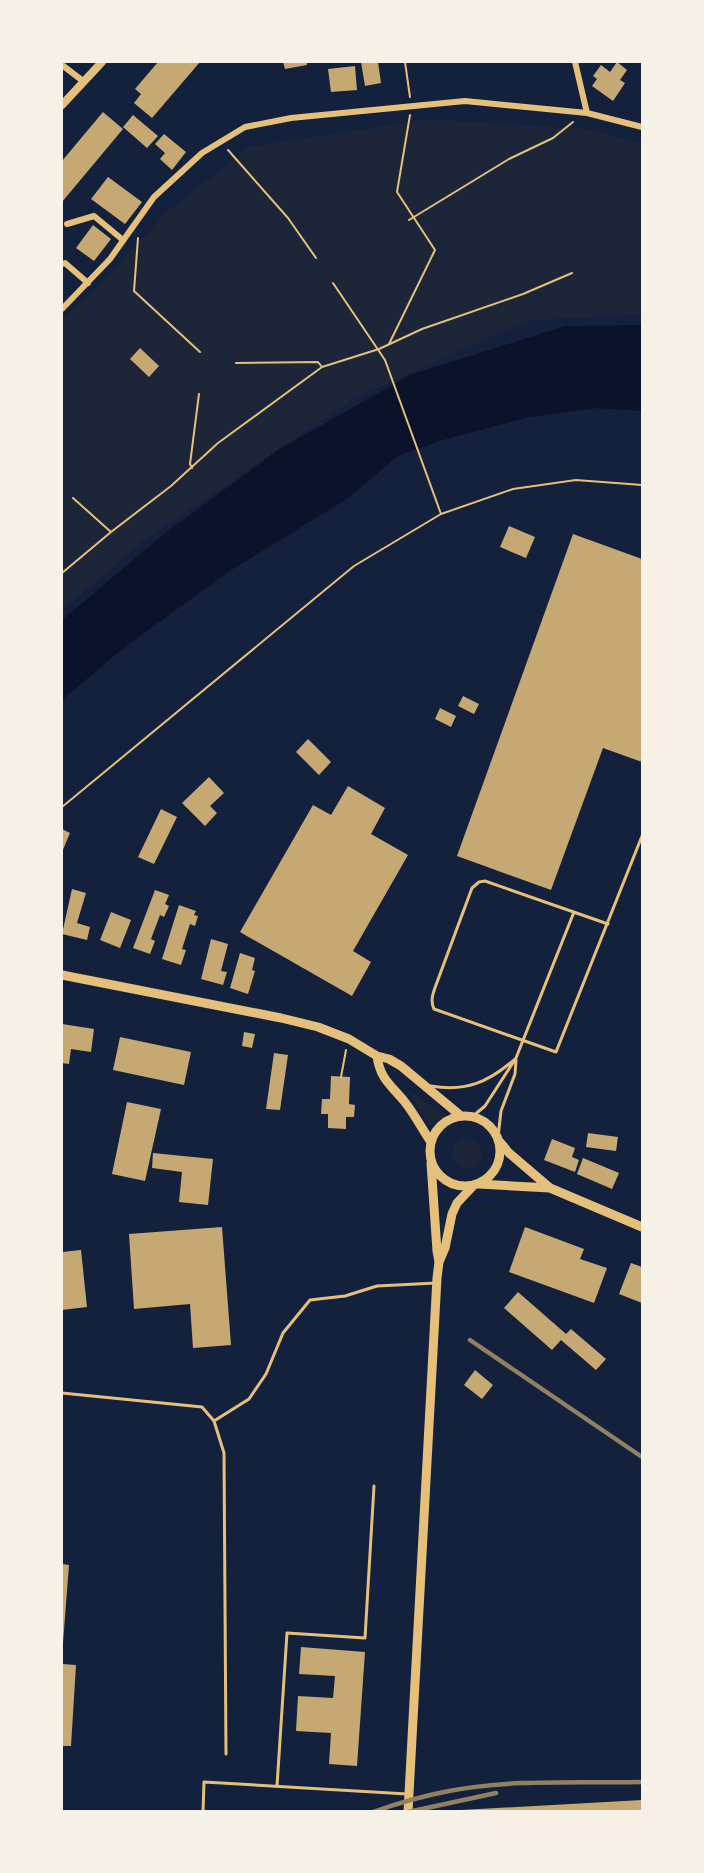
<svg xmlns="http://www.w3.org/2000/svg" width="704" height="1873" font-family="Merriweather,serif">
  <rect width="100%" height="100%" fill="#14213d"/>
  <!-- green -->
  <path fill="#1d2539" d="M427,119L589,129L642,144V314L527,321L353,399L142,542L62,610V319L98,286L168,211L249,147Z
    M407,1089L447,1117L435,1121L431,1127Z
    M452 1154a15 15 0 1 1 30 0a15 15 0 1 1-30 0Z"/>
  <!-- water -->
  <path fill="#0b132b" d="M642,325V411L598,408L530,417L443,440L398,456L347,499L228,572L121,650L62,700V620L164,534L278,450L410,375L565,326Z"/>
  <!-- building -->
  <path fill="#c6a872" d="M158,62H200L152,118L134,103L141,94L135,89Z
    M283,62H307V65L285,69Z
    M361,62H378L381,83L365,86Z
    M617,62L627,70L620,80L625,83L613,101L592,86L597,79L593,76L601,65L610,72Z
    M355,66L357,90L331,92L328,69Z
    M103,112L123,129L62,202V161Z
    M133,115L158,136L147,148L123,127Z
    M164,134L186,152L172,170L160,159L165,153L155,144Z
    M108,177L142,202L125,224L91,199Z
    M93,225L111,239L94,261L76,248Z
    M140,348L159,366L149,377L130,359Z
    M509,526L535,537L526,558L500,547Z
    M573,534L642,559V762L603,748L551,890L457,856Z
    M463,696L479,704L474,714L458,706Z
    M440,708L456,716L451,727L435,719Z
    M308,739L331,762L319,775L296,752Z
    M209,777L224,793L210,806L217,813L205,826L182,803Z
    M348,786L385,808L371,834L408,855L353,951L371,962L352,996L240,932L313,805L331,815Z
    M161,809L177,817L154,864L138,857Z
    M62,829L70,833L62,852Z
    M72,889L86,893L77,923L90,927L87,940L62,934Z
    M155,890L169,895L165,904L169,906L164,917L160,915L151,939L155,941L150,954L133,948Z
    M179,905L196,911L194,915L198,916L195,926L190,924L182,949L186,950L181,965L162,959Z
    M111,912L131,920L120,948L100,940Z
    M211,939L228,944L221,971L227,972L223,985L201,979Z
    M240,953L255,958L252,970L255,971L248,994L230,988Z
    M62,1024L94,1029L91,1052L71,1049L69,1064L62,1063Z
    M244,1032L255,1034L252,1048L242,1046Z
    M120,1037L191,1052L184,1085L113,1070Z
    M274,1053L288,1055L280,1110L266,1109Z
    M331,1076L350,1077L349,1104L355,1105L354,1117H346V1129L328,1128V1114H321L322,1099H330Z
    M127,1102L161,1109L145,1181L112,1174Z
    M588,1133L618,1137L616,1151L586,1147Z
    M552,1139L575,1148L572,1157L579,1160L575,1172L544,1160Z
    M153,1153L213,1159L208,1205L179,1202L182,1172L152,1168Z
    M583,1158L619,1173L612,1189L577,1174Z
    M222,1227L231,1345L193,1348L190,1304L134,1309L129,1234Z
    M525,1227L584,1249L580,1259L607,1268L594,1303L509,1272Z
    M81,1250L87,1307L62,1310V1252Z
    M631,1263L642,1267V1303L619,1294Z
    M518,1292L566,1334L571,1329L606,1359L596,1370L561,1340L552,1350L504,1308Z
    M475,1370L493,1385L482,1399L464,1385Z
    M62,1564L69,1565L63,1643H62Z
    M301,1647L365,1652L357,1766L329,1764L331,1733L296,1731L298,1696L333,1698L335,1676L299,1674Z
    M62,1664L76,1665L71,1746H62Z
    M642,1800V1812H462L461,1810Z"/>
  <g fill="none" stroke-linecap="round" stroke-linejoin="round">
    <!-- path -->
    <path stroke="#e5c07b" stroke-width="2" d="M405,62L410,97
      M228,150L288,218L316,258
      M409,220L509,159L553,138L573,122
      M138,238L134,291L200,352
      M333,283L385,360L441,514
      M389,344L435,250L397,192L410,115
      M236,363L318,362L322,367
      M192,468L190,464L199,394
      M73,498L111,532
      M62,573L111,532L171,486L218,443L322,367L379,349L422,329L523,294L572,273
      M62,807L354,566L441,514L513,489L576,480L642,485
      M341,1077L346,1050"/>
    <!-- service -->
    <path stroke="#e5c07b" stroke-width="3" d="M608,924L485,881L479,882L472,888L436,985C433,993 430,1001 434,1009L556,1052L642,836
      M431,1086C466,1092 489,1082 515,1059
      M473,1116L485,1106L516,1058L574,912
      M498,1137L501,1111L515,1074L516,1060
      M62,1393L202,1407L214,1421L224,1453L226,1754
      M214,1421L249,1399L266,1374L283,1333L310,1300L345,1296L377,1286L436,1283
      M277,1786L287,1633L365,1638L374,1486
      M203,1812L204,1782L407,1794"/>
    <!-- minor -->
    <path stroke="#e5c07b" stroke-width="6" d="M575,62L587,113
      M62,65L83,81
      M67,224L94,216L123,240
      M62,264L65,263L88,283
      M62,309L110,259L154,197L202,153L245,127L291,118L465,101L587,113L642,127"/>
    <!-- secondary -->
    <path stroke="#e5c07b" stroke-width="8" d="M62,105L102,62"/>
    <!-- primary -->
    <path stroke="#e5c07b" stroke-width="9" d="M62,975L281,1018L318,1027L349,1039L377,1056L389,1059L401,1066L461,1116
      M377,1056C380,1079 391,1085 404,1101C414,1113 422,1129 431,1142
      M430 1151a35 35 0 1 1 70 0a35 35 0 1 1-70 0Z
      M500,1142L509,1153L550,1188L642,1227
      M431,1163L437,1251L439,1262
      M479,1184L550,1188
      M408,1812L437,1278L439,1262L445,1248L452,1214L457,1203L474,1185"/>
    <!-- rail -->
    <path stroke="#918062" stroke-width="4.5" d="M470,1340L642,1457
      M373,1812C398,1803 423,1796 449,1791C512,1779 578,1783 642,1782
      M408,1812L496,1793"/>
  </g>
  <!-- border -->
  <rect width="704" height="1873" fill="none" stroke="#f6f1e7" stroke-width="126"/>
</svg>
